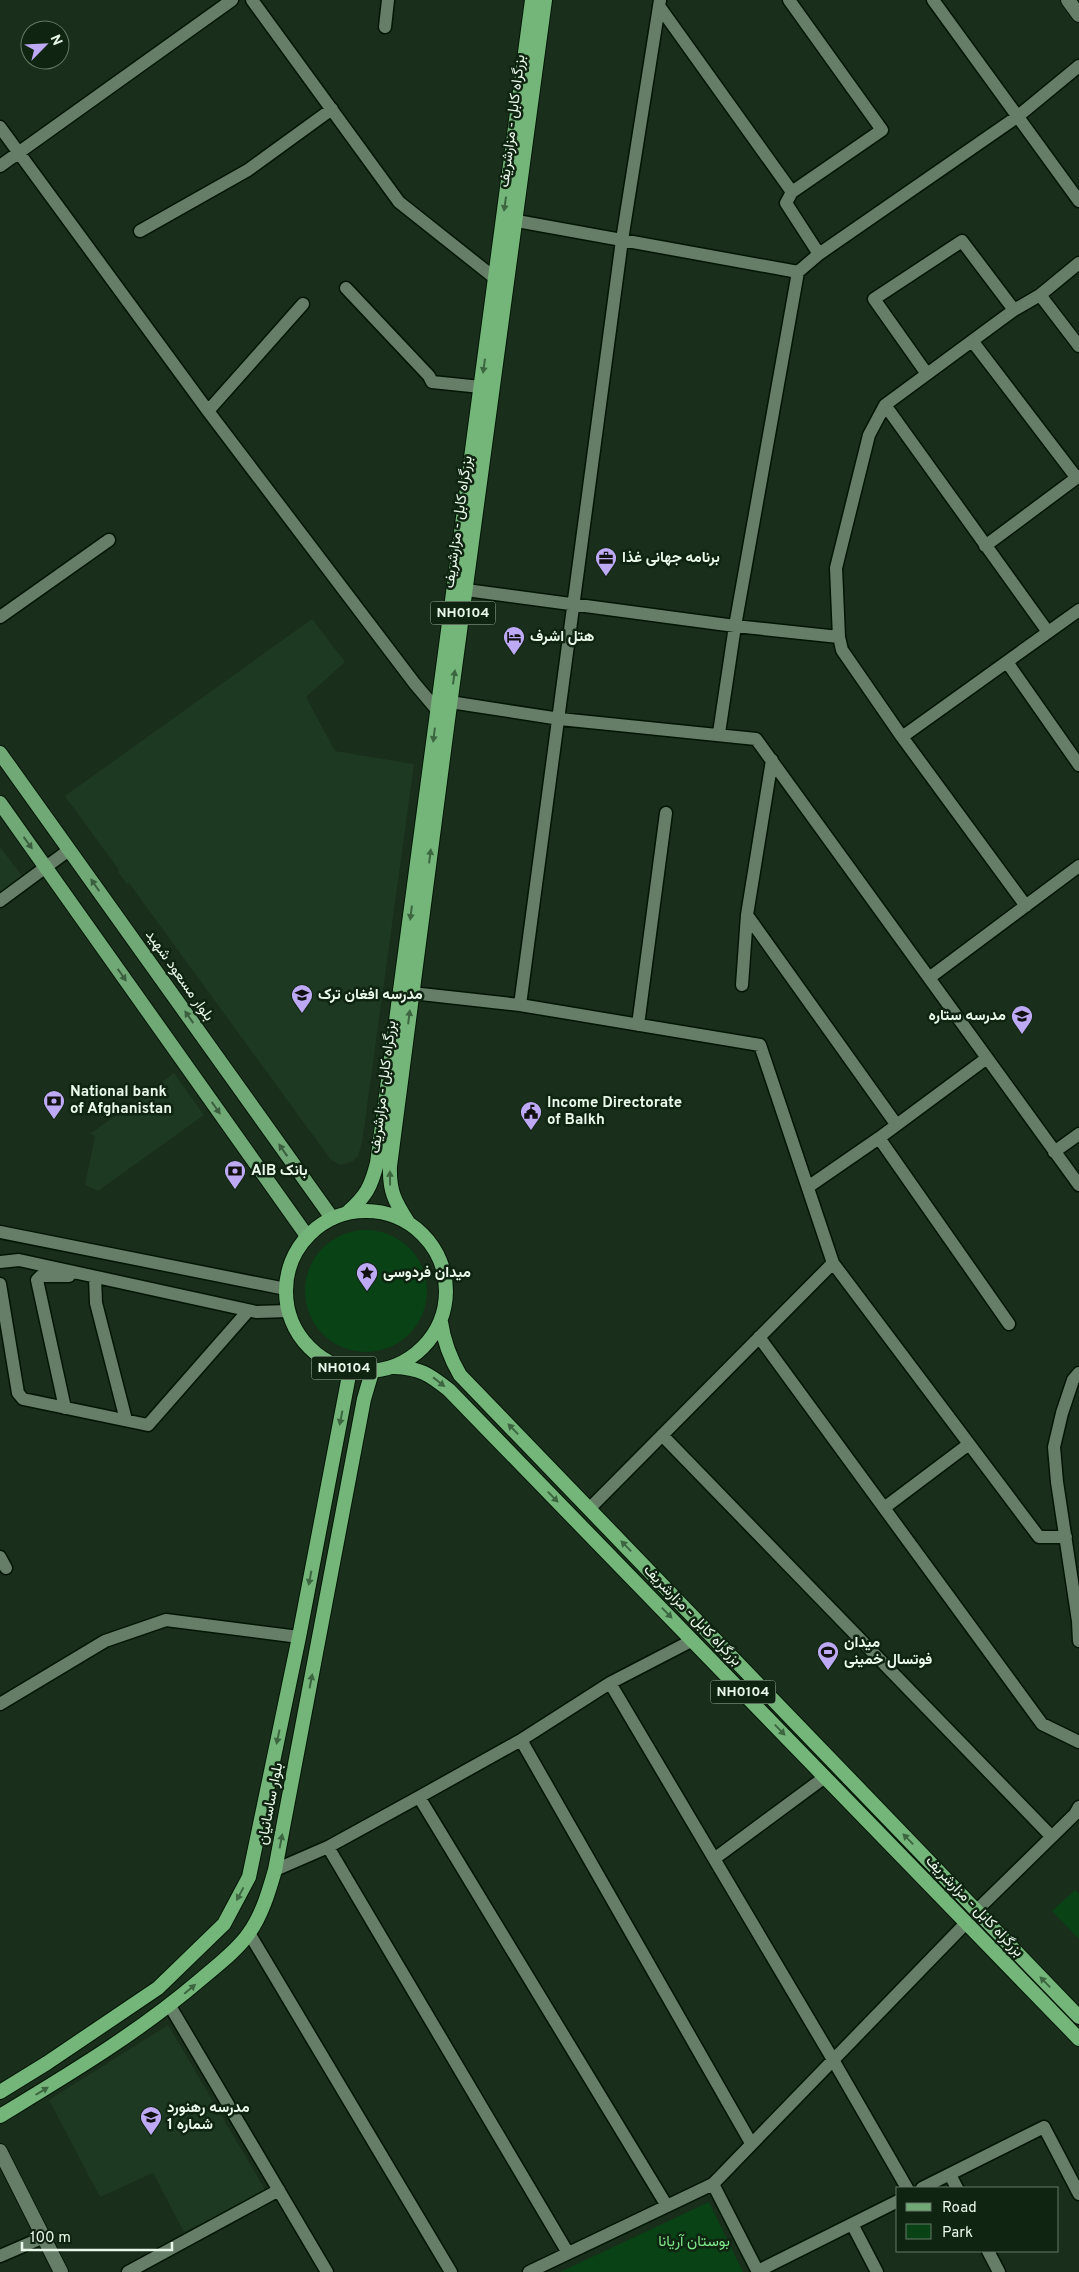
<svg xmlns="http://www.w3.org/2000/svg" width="1079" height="2272" font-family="Overpass,Vazirmatn,sans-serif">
  <rect width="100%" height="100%" fill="#192e1b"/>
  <!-- built -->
  <path fill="#1e3921" d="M312,619L345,662L306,697L335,751L414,764L362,1143L358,1156L353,1161L341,1165L331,1160L129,883L127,884L118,872L119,870L65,796Z
    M0,847L22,876L0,892Z
    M174,1073L204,1115L98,1191L85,1185L95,1136L90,1134Z
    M168,2025L266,2191L184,2232L153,2173L100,2197L49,2100Z"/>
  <!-- green -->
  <path fill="#084215" d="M305 1291a61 61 0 1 1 122 0a61 61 0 1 1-122 0Z
    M1075,1890L1079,1894V1939L1052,1911Z
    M709,2202L743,2272H560Z"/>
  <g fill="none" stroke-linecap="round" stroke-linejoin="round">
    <!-- minor casing -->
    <g stroke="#031605" stroke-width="15">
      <path id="minor" d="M252,0L399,202L496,279
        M789,0L882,130L792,192L786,203L819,254
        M933,0L1079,201
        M659,6L792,192
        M385,27L388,0
        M0,127L208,411L415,684L437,710
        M0,166L232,0
        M517,221L798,272
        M140,231L248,170L332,109
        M346,288L429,376L432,382L481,387
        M1040,295L1079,346
        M973,342L1076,477
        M927,374L874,299L962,241L1014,310
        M885,405L1048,632
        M208,411L303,304
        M985,546L1079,476
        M466,590L735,626L839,637
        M0,617L109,540
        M1007,662L1079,765
        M450,702L560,719L756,739L1079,1185
        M719,733L735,626L798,272L819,254L1017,117L1079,66
        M902,737L1079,610
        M0,901L69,850
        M1026,906L902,737L842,650L839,637L836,568L869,435L885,405L1014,310L1040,295L1079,263
        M747,915L896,1124
        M929,978L1079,866
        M742,985L747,915L772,760
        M412,993L520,1005L760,1045L833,1263L1039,1537H1066
        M520,1005L622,240L660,0
        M638,1025L666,813
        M879,1138L1009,1324
        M1054,1152L1079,1134
        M808,1187L879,1138L987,1058
        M0,1232L286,1289
        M0,1262L19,1260L256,1312L289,1311
        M95,1277L96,1303L126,1420
        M0,1284L18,1393L23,1399L148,1425L248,1311
        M759,1337L1042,1724L1079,1742
        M1079,1373L1073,1380L1062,1413L1054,1447L1057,1482L1078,1621L1079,1641
        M65,1408L37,1280L41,1276H69
        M662,1435L1051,1836
        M590,1508L833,1263
        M884,1508L969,1444
        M0,1557L6,1568
        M610,1683L832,2058L907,2188
        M0,1704L105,1641L166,1620L299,1637
        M521,1740L751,2143
        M419,1797L667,2206
        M328,1847L568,2253
        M714,1859L825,1777
        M275,1870L328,1847L419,1797L521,1740L610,1683L693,1640
        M977,1910L1075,1814L1079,1807
        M249,1933L451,2272
        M170,2006L327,2272
        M950,2175L957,2188
        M713,2184L758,2272
        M922,2188L1044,2127L1079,2194
        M852,2224L877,2272
        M988,2251L999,2272
        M0,2256L44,2237
        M758,2271L898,2201
        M128,2272L279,2190
        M529,2272L713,2184L966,1923"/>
    </g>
    <!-- tertiary casing -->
    <g stroke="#031605" stroke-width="16">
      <path id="tertiary" d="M0,2151L61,2272"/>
    </g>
    <!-- secondary casing -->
    <g stroke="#031605" stroke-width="16">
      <path id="secondary" d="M1068,0L1079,15"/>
    </g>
    <!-- primary casing -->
    <g stroke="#031605" stroke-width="16">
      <path id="primary" d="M0,753L332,1218
        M0,803L307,1236"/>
    </g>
    <!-- trunk casing -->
    <g stroke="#031605" stroke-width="16">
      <path id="trunk" d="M286 1291a80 80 0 1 1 160 0a80 80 0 1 1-160 0Z
        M348,1212C366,1196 371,1187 377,1163L532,0
        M408,1222C395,1202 389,1191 390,1166L448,720L545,0
        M441,1322C444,1342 450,1358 460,1375L1079,2017
        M394,1367C420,1368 429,1374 449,1390L1079,2039
        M0,2092L47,2063L158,1988L224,1924L249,1877L299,1637L350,1370
        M0,2116C69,2074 138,2033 200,1980C215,1967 238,1950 249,1933C262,1915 269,1891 275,1870L364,1399L372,1372"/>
    </g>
    <!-- minor -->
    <use href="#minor" stroke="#667e68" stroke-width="12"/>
    <!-- tertiary -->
    <use href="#tertiary" stroke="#667e68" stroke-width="14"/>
    <!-- secondary -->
    <use href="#secondary" stroke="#667e68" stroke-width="14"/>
    <!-- primary -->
    <use href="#primary" stroke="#70a876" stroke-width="14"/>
    <!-- trunk -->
    <use href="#trunk" stroke="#74b67a" stroke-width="14"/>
  </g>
  <!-- one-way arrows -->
  <defs><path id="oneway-solid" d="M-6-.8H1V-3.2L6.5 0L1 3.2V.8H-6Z" transform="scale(1.25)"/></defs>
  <g fill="#3c6640">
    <use href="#oneway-solid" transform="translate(505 204) rotate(98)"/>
    <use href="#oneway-solid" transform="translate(484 366) rotate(98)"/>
    <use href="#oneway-solid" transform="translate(454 677) rotate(-82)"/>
    <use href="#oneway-solid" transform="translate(434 735) rotate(97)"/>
    <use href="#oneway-solid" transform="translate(430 856) rotate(-83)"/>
    <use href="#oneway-solid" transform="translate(411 913) rotate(97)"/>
    <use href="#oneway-solid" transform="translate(409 1017) rotate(-83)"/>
    <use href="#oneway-solid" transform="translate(390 1178) rotate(-91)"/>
    <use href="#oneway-solid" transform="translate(439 1382) rotate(38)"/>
    <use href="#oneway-solid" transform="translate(341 1418) rotate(101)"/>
    <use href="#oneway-solid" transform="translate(513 1429) rotate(-134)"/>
    <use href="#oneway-solid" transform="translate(553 1497) rotate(46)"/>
    <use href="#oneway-solid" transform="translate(626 1546) rotate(-134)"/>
    <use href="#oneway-solid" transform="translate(310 1578) rotate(101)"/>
    <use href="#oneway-solid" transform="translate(667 1613) rotate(46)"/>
    <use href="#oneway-solid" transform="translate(311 1681) rotate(-79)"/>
    <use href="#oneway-solid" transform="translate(780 1730) rotate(46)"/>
    <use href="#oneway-solid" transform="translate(278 1737) rotate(102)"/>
    <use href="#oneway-solid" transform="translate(908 1839) rotate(-134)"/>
    <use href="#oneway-solid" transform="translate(281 1841) rotate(-79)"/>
    <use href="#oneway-solid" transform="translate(240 1894) rotate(118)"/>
    <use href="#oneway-solid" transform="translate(1045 1982) rotate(-134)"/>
    <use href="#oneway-solid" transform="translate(190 1989) rotate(-40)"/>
    <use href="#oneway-solid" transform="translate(42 2091) rotate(-31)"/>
  </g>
  <g fill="#3b5f3e">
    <use href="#oneway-solid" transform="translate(28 843) rotate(54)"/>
    <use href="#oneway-solid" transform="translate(95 885) rotate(-125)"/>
    <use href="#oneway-solid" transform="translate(122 975) rotate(55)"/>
    <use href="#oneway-solid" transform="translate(189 1017) rotate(-125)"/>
    <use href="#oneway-solid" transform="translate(216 1108) rotate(55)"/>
    <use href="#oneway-solid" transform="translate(283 1150) rotate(-125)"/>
  </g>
  <!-- icons -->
  <defs>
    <g id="office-pin" transform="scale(1.125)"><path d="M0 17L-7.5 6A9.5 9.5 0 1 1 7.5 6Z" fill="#bea9f5" stroke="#0f2411"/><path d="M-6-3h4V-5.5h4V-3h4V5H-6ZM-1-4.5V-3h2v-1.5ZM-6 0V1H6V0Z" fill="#111"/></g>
    <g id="hotel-pin" transform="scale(1.125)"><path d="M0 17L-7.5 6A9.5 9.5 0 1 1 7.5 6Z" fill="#bea9f5" stroke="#0f2411"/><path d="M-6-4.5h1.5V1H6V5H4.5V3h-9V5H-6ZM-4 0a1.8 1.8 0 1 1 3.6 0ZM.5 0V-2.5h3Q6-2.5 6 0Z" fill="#111"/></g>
    <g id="school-pin" transform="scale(1.125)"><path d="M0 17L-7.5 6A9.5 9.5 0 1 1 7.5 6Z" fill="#bea9f5" stroke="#0f2411"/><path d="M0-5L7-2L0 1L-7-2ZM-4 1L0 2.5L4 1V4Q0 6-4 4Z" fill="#111"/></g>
    <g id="bank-pin" transform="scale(1.125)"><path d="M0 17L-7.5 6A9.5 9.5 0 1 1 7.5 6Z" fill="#bea9f5" stroke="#0f2411"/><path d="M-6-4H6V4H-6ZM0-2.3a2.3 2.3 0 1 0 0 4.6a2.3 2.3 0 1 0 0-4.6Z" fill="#111"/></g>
    <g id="civic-pin" transform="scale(1.125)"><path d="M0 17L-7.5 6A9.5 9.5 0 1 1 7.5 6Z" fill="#bea9f5" stroke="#0f2411"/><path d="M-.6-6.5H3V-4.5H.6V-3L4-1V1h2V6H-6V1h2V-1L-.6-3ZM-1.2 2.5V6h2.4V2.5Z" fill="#111"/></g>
    <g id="sight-pin" transform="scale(1.125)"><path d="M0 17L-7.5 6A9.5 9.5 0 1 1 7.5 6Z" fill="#bea9f5" stroke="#0f2411"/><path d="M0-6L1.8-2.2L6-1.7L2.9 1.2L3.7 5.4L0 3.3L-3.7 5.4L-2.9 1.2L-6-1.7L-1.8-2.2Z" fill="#111"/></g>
    <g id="stadium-pin" transform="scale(1.125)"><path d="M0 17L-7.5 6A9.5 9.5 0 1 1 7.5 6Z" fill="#bea9f5" stroke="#0f2411"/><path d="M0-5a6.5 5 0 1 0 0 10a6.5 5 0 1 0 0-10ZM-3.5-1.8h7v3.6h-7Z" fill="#111"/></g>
  </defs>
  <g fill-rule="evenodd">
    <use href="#office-pin" x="606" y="558"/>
    <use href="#hotel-pin" x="514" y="637"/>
    <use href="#school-pin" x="302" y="995"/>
    <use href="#school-pin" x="1022" y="1016"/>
    <use href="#bank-pin" x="54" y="1101"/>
    <use href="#civic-pin" x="531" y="1112"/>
    <use href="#bank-pin" x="235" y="1171"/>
    <use href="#sight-pin" x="367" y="1273"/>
    <use href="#stadium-pin" x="828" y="1652"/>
    <use href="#school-pin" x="151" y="2117"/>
  </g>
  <g text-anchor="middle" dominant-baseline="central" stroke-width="5" stroke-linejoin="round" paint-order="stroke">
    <!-- shield labels -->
    <g fill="#0f2411" stroke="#a8b8aa" stroke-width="1">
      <rect x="430.5" y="601.5" width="65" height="23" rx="4"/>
      <rect x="311.5" y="1356.5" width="65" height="23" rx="4"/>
      <rect x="710.5" y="1680.5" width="65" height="23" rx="4"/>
    </g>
    <g font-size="14" font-weight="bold" fill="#eaf8eb">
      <text x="463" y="613">NH0104</text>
      <text x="344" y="1368">NH0104</text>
      <text x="743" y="1692">NH0104</text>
    </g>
    <!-- street labels -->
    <g font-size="15" fill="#eaf8eb" stroke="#0f2411">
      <text transform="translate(513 121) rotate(-83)">بزرگراه کابل - مزارشریف</text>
      <text transform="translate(459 522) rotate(-82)">بزرگراه کابل - مزارشریف</text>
      <text transform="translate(179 976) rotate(55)">بلوار مسعود شهید</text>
      <text transform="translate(384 1087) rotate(-83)">بزرگراه کابل - مزارشریف</text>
      <text transform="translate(692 1616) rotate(46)">بزرگراه کابل - مزارشریف</text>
      <text transform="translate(271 1804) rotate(-79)">بلوار ساسانیان</text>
      <text transform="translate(974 1907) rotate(46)">بزرگراه کابل - مزارشریف</text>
    </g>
    <!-- poi labels -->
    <g font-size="15" font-weight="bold" fill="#eaf8eb" stroke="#0f2411" text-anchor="start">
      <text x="622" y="558">برنامه جهانی غذا</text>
      <text x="530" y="637">هتل اشرف</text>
      <text x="318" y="995">مدرسه افغان ترک</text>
      <text x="1006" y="1016" text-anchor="end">مدرسه ستاره</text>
      <text x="70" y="1092">National bank<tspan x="70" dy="17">of Afghanistan</tspan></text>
      <text x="547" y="1103">Income Directorate<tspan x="547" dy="17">of Balkh</tspan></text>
      <text x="251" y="1171">AIB بانک</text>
      <text x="383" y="1273">میدان فردوسی</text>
      <text x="844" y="1643">میدان<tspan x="844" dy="17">فوتسال خمینی</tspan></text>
      <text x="167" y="2108">مدرسه رهنورد<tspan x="167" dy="17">شماره 1</tspan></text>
    </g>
    <!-- park labels -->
    <g font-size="15" fill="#80e88c" stroke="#0f2411">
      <text x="694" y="2242">بوستان آریانا</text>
    </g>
  </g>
  <!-- legend -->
  <rect x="896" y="2187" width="162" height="65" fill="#0f2411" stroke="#677968"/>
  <rect x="906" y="2203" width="25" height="8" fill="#70a876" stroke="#677968"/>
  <text x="942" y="2212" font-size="15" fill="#eaf8eb">Road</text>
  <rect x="906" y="2224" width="25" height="15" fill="#084215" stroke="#677968"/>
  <text x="942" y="2237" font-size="15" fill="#eaf8eb">Park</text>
  <!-- north arrow -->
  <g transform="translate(45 45) rotate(66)"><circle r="24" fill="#0f2411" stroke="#677968"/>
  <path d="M0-4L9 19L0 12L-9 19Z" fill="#bea9f5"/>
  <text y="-8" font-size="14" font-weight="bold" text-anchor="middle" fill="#eaf8eb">N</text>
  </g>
  <!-- scale -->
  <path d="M22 2242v8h150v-8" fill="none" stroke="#eaf8eb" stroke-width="2.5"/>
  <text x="30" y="2242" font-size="15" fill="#eaf8eb" stroke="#0f2411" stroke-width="4" paint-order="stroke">100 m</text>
</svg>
